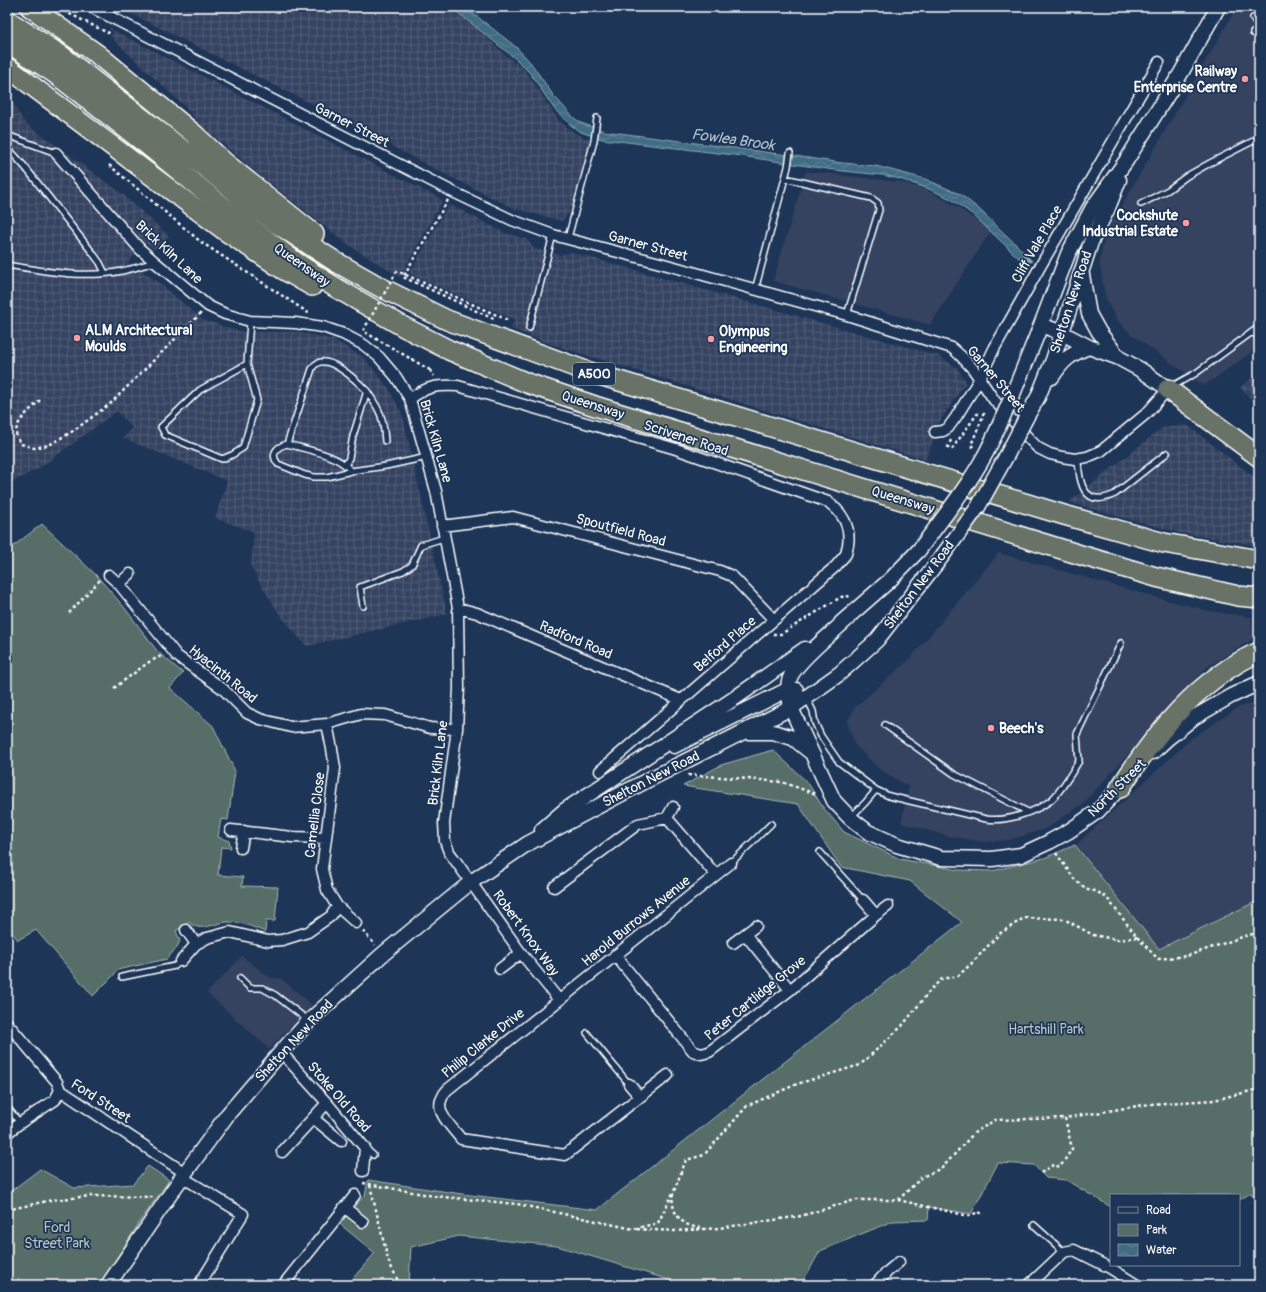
<svg xmlns="http://www.w3.org/2000/svg" width="1266" height="1292" font-family="Pangolin,sans-serif">
  <defs>
    <pattern id="industrial-grid" width="8" height="8" patternUnits="userSpaceOnUse"><rect width="8" height="8" fill="#344361"/><path d="M0 4h8M4 0v8" fill="none" stroke="#525f79"/></pattern>
    <pattern id="water-waves" width="16" height="10" patternUnits="userSpaceOnUse"><rect width="16" height="10" fill="#406c84"/><path d="M0 5q4-4 8 0t8 0" fill="none" stroke="#5d8296"/></pattern>
  </defs>
  <rect width="100%" height="100%" fill="#1d3557"/>
  <filter id="ink" filterUnits="userSpaceOnUse"><feTurbulence type="fractalNoise" baseFrequency=".025" numOctaves="2"/><feDisplacementMap in="SourceGraphic" scale="8" xChannelSelector="R" yChannelSelector="G"/><feConvolveMatrix kernelMatrix="1 2 1 2 8 2 1 2 1" color-interpolation-filters="sRGB"/></filter>
  <g filter="url(#ink)">
    <!-- built -->
    <path fill="#344361" d="M1237,7H1259V347L1204,386L1132,335L1121,325L1110,308L1105,296L1099,261L1102,248L1112,222Z
      M806,171L900,182L925,189L956,206L991,231L930,325L773,281Z
      M999,553L1155,597L1210,611L1251,617L1253,639L1207,667L1083,804L1045,829L1009,840L985,842L948,836L901,823L909,787L879,769L855,745L847,722L855,707L909,660Z
      M1259,702V900L1158,949L1076,845L1192,738L1239,707Z
      M242,956L269,977L282,979L312,1005L269,1049L207,993Z"/>
    <!-- industrial -->
    <path fill="url(#industrial-grid)" d="M118,7H450L473,24L504,54L525,70L559,121L573,132L590,140L571,210L562,221L515,209L433,168L318,107Z
      M113,30L443,200L400,277L347,244L262,177L203,127L184,106L111,37Z
      M7,88L16,109L25,123L120,192L169,236L154,250L146,243L128,262L157,281L203,320L243,332H299L334,340L363,357L388,387L403,416L447,614L306,646L280,615L257,578L251,566L254,532L215,518L227,481L123,438L132,428L117,411L41,467L7,485Z
      M449,204L505,233L527,239L533,248L548,252L560,255L571,252L939,356L957,368L966,382L940,421L926,460L550,344L510,328L515,320L409,274Z
      M1259,373V408L1240,387Z
      M1187,425L1259,481V546L1181,533L1102,512L1069,502L1162,428Z"/>
    <!-- green -->
    <path fill="#566d68" stroke="#aab6b4" d="M42,524L95,574L124,607L158,652L183,673L170,688L213,726L235,771L228,820L221,819L218,837L229,841L231,848L221,847L218,875L243,877L242,886L278,887L275,921H266L265,932C253,927 242,922 228,922C216,922 199,934 189,922L176,931L180,941L177,947L167,959L117,970L113,976L93,996L36,930L18,940L7,926V551Z
      M773,750L808,783L822,806L844,832L900,859L959,870L992,871L1044,858L1075,845L1159,949L1259,900V1208L1251,1193L1239,1200V1195H1111V1207L1066,1180L1046,1178L1034,1165L998,1163L971,1214L929,1207L928,1220L893,1221L820,1251L801,1285H686L557,1246L459,1236L411,1247L409,1285H347L375,1253L336,1221L365,1196L368,1180L462,1194L597,1210L962,922L910,881L841,867L798,804L683,786L721,765Z
      M148,1166L169,1180L139,1223L100,1285H7V1194L40,1169L74,1188L133,1184Z"/>
    <!-- water -->
    <path fill="url(#water-waves)" stroke="#8ca7b5" d="M451,7H465L516,47L531,63L553,95L574,118L581,123L604,131L795,156L842,163L876,166L925,179L960,194L979,209L1028,256L1024,263L972,214L951,199L929,189L900,179L882,175L834,170L734,155L602,139L581,132L572,126L555,110L530,73L517,60Z"/>
    <g fill="none" stroke-linecap="round" stroke-linejoin="round">
      <!-- stream -->
      <path stroke="#8ca7b5" stroke-width="4" d="M1024,256L1030,261"/>
      <!-- lane casing -->
      <g stroke="#fff" stroke-width="8">
        <path id="lane" d="M1253,18L1259,27
          M1253,33H1259
          M7,135L56,153
          M7,147L25,167L92,252L100,263L105,273
          M785,178L871,198L878,203L879,210L847,315
          M1141,204L1168,190L1187,176L1210,163L1259,138
          M568,238L594,141L597,118
          M7,265C44,271 84,279 122,271C133,269 144,265 155,262
          M755,290L788,167L790,153
          M529,328L553,235
          M1252,332L1259,337
          M247,364L200,390L161,427L165,435L222,459L232,455L243,448L257,400L247,364L250,321
          M1171,387L1196,373L1259,327
          M367,391C381,412 383,416 385,441
          M287,444L312,369C313,367 314,365 316,364C329,354 358,382 367,391L353,436L349,458L346,464
          M1078,459C1079,483 1084,509 1115,494L1167,453
          M351,471C338,454 307,450 287,444C276,447 270,454 278,464L305,475L314,477H327L351,471L386,466L427,457
          M363,606L360,587L403,571L412,565L421,545L444,538
          M807,699L813,711L815,723L821,736L839,762L876,790L889,796L986,819C1006,822 1033,813 1050,801C1058,795 1073,771 1079,761L1077,734L1121,643
          M885,725L954,774L1028,812
          M851,817L865,803L876,790
          M820,852L863,900
          M731,863L771,824
          M122,977L175,966L181,961
          M240,978L250,988H262L275,995L309,1021
          M587,1033L629,1084
          M7,1107L20,1123
          M365,1148L373,1155
          M1034,1225L1064,1252"/>
      </g>
      <!-- street casing -->
      <g stroke="#fff" stroke-width="13">
        <path id="street" d="M91,7L453,192L512,220L553,235L660,263L847,315L952,348L961,356L973,369L994,400L1031,441L1038,448L1050,454L1062,457L1075,459L1087,457L1101,451L1147,413L1168,389
          M56,153L140,249L155,262L208,306L225,314L250,321L295,323L323,327L343,334L364,345L379,357L396,377L410,399L436,491L458,608L459,688L457,729L444,823L445,841L449,852L455,860L521,953L559,1000
          M410,399C427,386 437,385 458,386L676,449L828,502C842,512 851,527 848,545C847,548 847,551 846,554C843,558 839,562 836,566L600,771
          M935,432L943,431L948,428L956,417L979,380L994,349L1041,265L1159,62
          M442,526L513,517L720,571L732,576L774,620
          M109,575L119,584L177,656L223,689L247,713L260,719L291,727L327,724L361,714L385,715L430,728L457,729
          M119,584L130,574
          M458,608L477,613L681,700
          M327,724L332,749L335,768L322,869L327,890L337,906L356,923
          M667,818L673,807
          M231,830L292,837L326,838
          M241,848L244,831
          M554,887L638,824L667,818L716,875
          M863,900L876,915
          M186,930L196,944
          M745,934L790,990
          M733,943L756,926
          M615,955L693,1051L701,1054L709,1052L790,990L876,915L888,906
          M181,961L196,944L207,938L230,932L268,941L282,940L308,932L331,916L337,906
          M500,969L521,953
          M7,1023L57,1082L60,1090
          M281,1052L327,1103L365,1148L363,1171
          M668,1075L565,1155L461,1139C453,1128 434,1112 442,1098C443,1095 445,1092 447,1090L731,863
          M629,1084L640,1097
          M60,1090L185,1173
          M313,1118L341,1141
          M7,1133L20,1123L55,1100L60,1090
          M282,1152L327,1103
          M182,1177L243,1214L199,1285
          M344,1207L363,1222
          M283,1285L355,1195
          M875,1285L887,1272L899,1262
          M1029,1285L1064,1252L1074,1250L1110,1268L1137,1285"/>
      </g>
      <!-- secondary casing -->
      <g stroke="#fff" stroke-width="17">
        <path id="secondary" d="M1082,275L1089,314L1099,332L1119,358
          M1041,325L1062,333L1089,347L1119,358L1141,370L1168,389
          M1052,377C1063,360 1070,354 1089,347
          M1013,394L1041,325L1068,254L1093,207L1126,161L1181,73L1218,7
          M1026,418L1038,397L1053,360L1091,242L1108,208L1119,180
          M848,618C835,631 792,664 789,681C787,689 790,700 791,708L834,801L850,818L868,832L897,845L941,858L992,859L1021,855L1049,842L1069,831L1098,811L1127,780
          M841,623L890,580L919,550
          M748,732H773L793,738L809,751
          M674,746L789,689L796,690
          M1153,752L1168,738L1193,718L1231,696L1259,683
          M542,830L565,810L735,698L805,649
          M108,1285L182,1177L228,1114L281,1052L309,1021L383,954L471,882L527,844L646,781L791,708L839,674L877,640L943,555"/>
      </g>
      <!-- highway casing -->
      <g stroke="#fff" stroke-width="22">
        <path id="highway" d="M30,7L97,54L194,134L224,162L314,234
          M7,20L62,56L206,168L243,198L276,223L336,262L380,287L447,320L586,371L1064,515L1164,543L1259,560
          M7,42L54,73L146,144L221,205L297,263L333,286L404,327L449,350L527,383L595,406L1084,556L1156,577L1238,596L1259,598
          M7,67L224,230L284,270L312,286
          M1168,389L1259,457
          M1120,788C1155,734 1198,679 1259,652"/>
      </g>
      <!-- path -->
      <path stroke="#fff" stroke-width="2.5" stroke-dasharray="3 3" stroke-linecap="butt" d="M64,11L108,33L111,29
        M109,165L201,242L310,314
        M448,200L403,277L494,319
        M430,370L434,376
        M40,400C32,409 17,419 16,432C16,436 19,441 21,444L34,448L49,445L73,431L110,404L201,313
        M951,440L948,447L952,449L977,414H984L971,445L974,448
        M69,613L100,580
        M773,634H781L841,597L852,596
        M114,688L149,662L163,655
        M688,775L735,778L782,782L816,794
        M1056,853L1075,880L1088,890L1096,891L1107,898L1137,937L1158,959L1187,956L1248,935L1259,933
        M363,931L375,945
        M1041,1173L1053,1165L1060,1167L1072,1149L1065,1118L1150,1104L1214,1100L1259,1089
        M363,1183L434,1196L517,1204L633,1229L658,1223L674,1191L686,1160L704,1155L747,1106L797,1084L860,1065L902,1026L932,988L942,979L958,976L972,963L999,934L1024,918L1064,919L1093,935L1119,940L1137,937
        M370,1185L388,1260L400,1285
        M673,1193C670,1214 682,1227 703,1228
        M898,1200L922,1177L942,1168L974,1133L995,1120L1065,1118
        M7,1210L52,1200L91,1196L153,1197
        M637,1229L674,1231L719,1228L801,1216L855,1200H898L969,1216L978,1212L983,1214"/>
      <!-- lane -->
      <use href="#lane" stroke="#1d3557" stroke-width="5"/>
      <!-- street -->
      <use href="#street" stroke="#1d3557" stroke-width="10"/>
      <!-- secondary -->
      <use href="#secondary" stroke="#1d3557" stroke-width="14"/>
      <!-- highway -->
      <use href="#highway" stroke="#687266" stroke-width="19"/>
      <!-- secondary-bridge casing -->
      <g stroke="#fff" stroke-width="17" stroke-linecap="butt">
        <path id="secondary-bridge" d="M919,550C942,519 967,488 986,453C996,434 1004,414 1013,394
          M943,555L978,507L1008,453L1026,418"/>
      </g>
      <!-- path-bridge -->
      <path stroke="#fff" stroke-width="2.5" stroke-dasharray="3 3" stroke-linecap="butt" d="M430,370L363,331L397,271L510,321"/>
      <!-- secondary-bridge -->
      <use href="#secondary-bridge" stroke="#1d3557" stroke-width="14"/>
    </g>
  </g>
  <!-- markers -->
  <g fill="#ff9aa2" stroke="#1d3557" stroke-width="1.5">
    <circle cx="1245" cy="79" r="4"/>
    <circle cx="1186" cy="223" r="4"/>
    <circle cx="77" cy="338" r="4"/>
    <circle cx="711" cy="339" r="4"/>
    <circle cx="991" cy="728" r="4"/>
  </g>
  <g text-anchor="middle" dominant-baseline="central" stroke-width="3.5" stroke-linejoin="round" paint-order="stroke">
    <!-- shield labels -->
    <rect fill="#1d3557" stroke="#bbc2cd" stroke-width="1" x="573" y="363" width="42" height="22" rx="3"/>
    <g font-size="13" font-weight="bold" fill="#fff">
      <text x="594" y="374">A500</text>
    </g>
    <!-- poi labels -->
    <g font-size="14" font-weight="bold" fill="#fff" stroke="#1d3557" text-anchor="start">
      <text x="1237" y="71" text-anchor="end">Railway<tspan x="1237" dy="16">Enterprise Centre</tspan></text>
      <text x="1178" y="215" text-anchor="end">Cockshute<tspan x="1178" dy="16">Industrial Estate</tspan></text>
      <text x="85" y="330">ALM Architectural<tspan x="85" dy="16">Moulds</tspan></text>
      <text x="719" y="331">Olympus<tspan x="719" dy="16">Engineering</tspan></text>
      <text x="999" y="728">Beech's</text>
    </g>
    <!-- street labels -->
    <g font-size="14" fill="#fff" stroke="#1d3557">
      <text transform="translate(352 125) rotate(27)">Garner Street</text>
      <text transform="translate(1037 244) rotate(-60)">Cliff Vale Place</text>
      <text transform="translate(648 246) rotate(15)">Garner Street</text>
      <text transform="translate(169 252) rotate(43)">Brick Kiln Lane</text>
      <text transform="translate(302 265) rotate(35)">Queensway</text>
      <text transform="translate(1071 302) rotate(-72)">Shelton New Road</text>
      <text transform="translate(996 379) rotate(50)">Garner Street</text>
      <text transform="translate(593 405) rotate(18)">Queensway</text>
      <text transform="translate(686 438) rotate(18)">Scrivener Road</text>
      <text transform="translate(436 441) rotate(74)">Brick Kiln Lane</text>
      <text transform="translate(903 500) rotate(17)">Queensway</text>
      <text transform="translate(621 530) rotate(15)">Spoutfield Road</text>
      <text transform="translate(919 585) rotate(-53)">Shelton New Road</text>
      <text transform="translate(576 640) rotate(23)">Radford Road</text>
      <text transform="translate(725 644) rotate(-41)">Belford Place</text>
      <text transform="translate(223 674) rotate(39)">Hyacinth Road</text>
      <text transform="translate(438 763) rotate(-83)">Brick Kiln Lane</text>
      <text transform="translate(651 779) rotate(-27)">Shelton New Road</text>
      <text transform="translate(1117 788) rotate(-45)">North Street</text>
      <text transform="translate(315 815) rotate(-83)">Camellia Close</text>
      <text transform="translate(636 921) rotate(-39)">Harold Burrows Avenue</text>
      <text transform="translate(526 933) rotate(54)">Robert Knox Way</text>
      <text transform="translate(755 998) rotate(-39)">Peter Cartlidge Grove</text>
      <text transform="translate(294 1041) rotate(-47)">Shelton New Road</text>
      <text transform="translate(483 1043) rotate(-39)">Philip Clarke Drive</text>
      <text transform="translate(339 1097) rotate(49)">Stoke Old Road</text>
      <text transform="translate(101 1101) rotate(33)">Ford Street</text>
    </g>
    <!-- park labels -->
    <g font-size="14" fill="#bbc5c3" stroke="#1d3557">
      <text x="1046" y="1029">Hartshill Park</text>
      <text x="57" y="1227">Ford<tspan x="57" dy="16">Street Park</tspan></text>
    </g>
    <!-- water labels -->
    <g font-size="15" font-style="italic" fill="#b3c4ce" stroke="#1d3557">
      <text transform="translate(733 140) rotate(8)">Fowlea Brook</text>
    </g>
  </g>
  <!-- margin -->
  <rect width="1266" height="1292" fill="none" stroke="#1d3557" stroke-width="24"/>
  <rect x="12" y="12" width="1242" height="1268" fill="none" stroke="#fff" stroke-width="1.5" filter="url(#ink)"/>
  <!-- legend -->
  <rect x="1110" y="1194" width="130" height="72" fill="#1d3557" stroke="#77869a"/>
  <rect x="1118" y="1207" width="20" height="6" fill="#1d3557" stroke="#77869a"/>
  <text x="1146" y="1214" font-size="12" fill="#ffffff">Road</text>
  <rect x="1118" y="1224" width="20" height="12" fill="#566d68" stroke="#77869a"/>
  <text x="1146" y="1234" font-size="12" fill="#ffffff">Park</text>
  <rect x="1118" y="1244" width="20" height="12" fill="url(#water-waves)" stroke="#77869a"/>
  <text x="1146" y="1254" font-size="12" fill="#ffffff">Water</text>
</svg>
